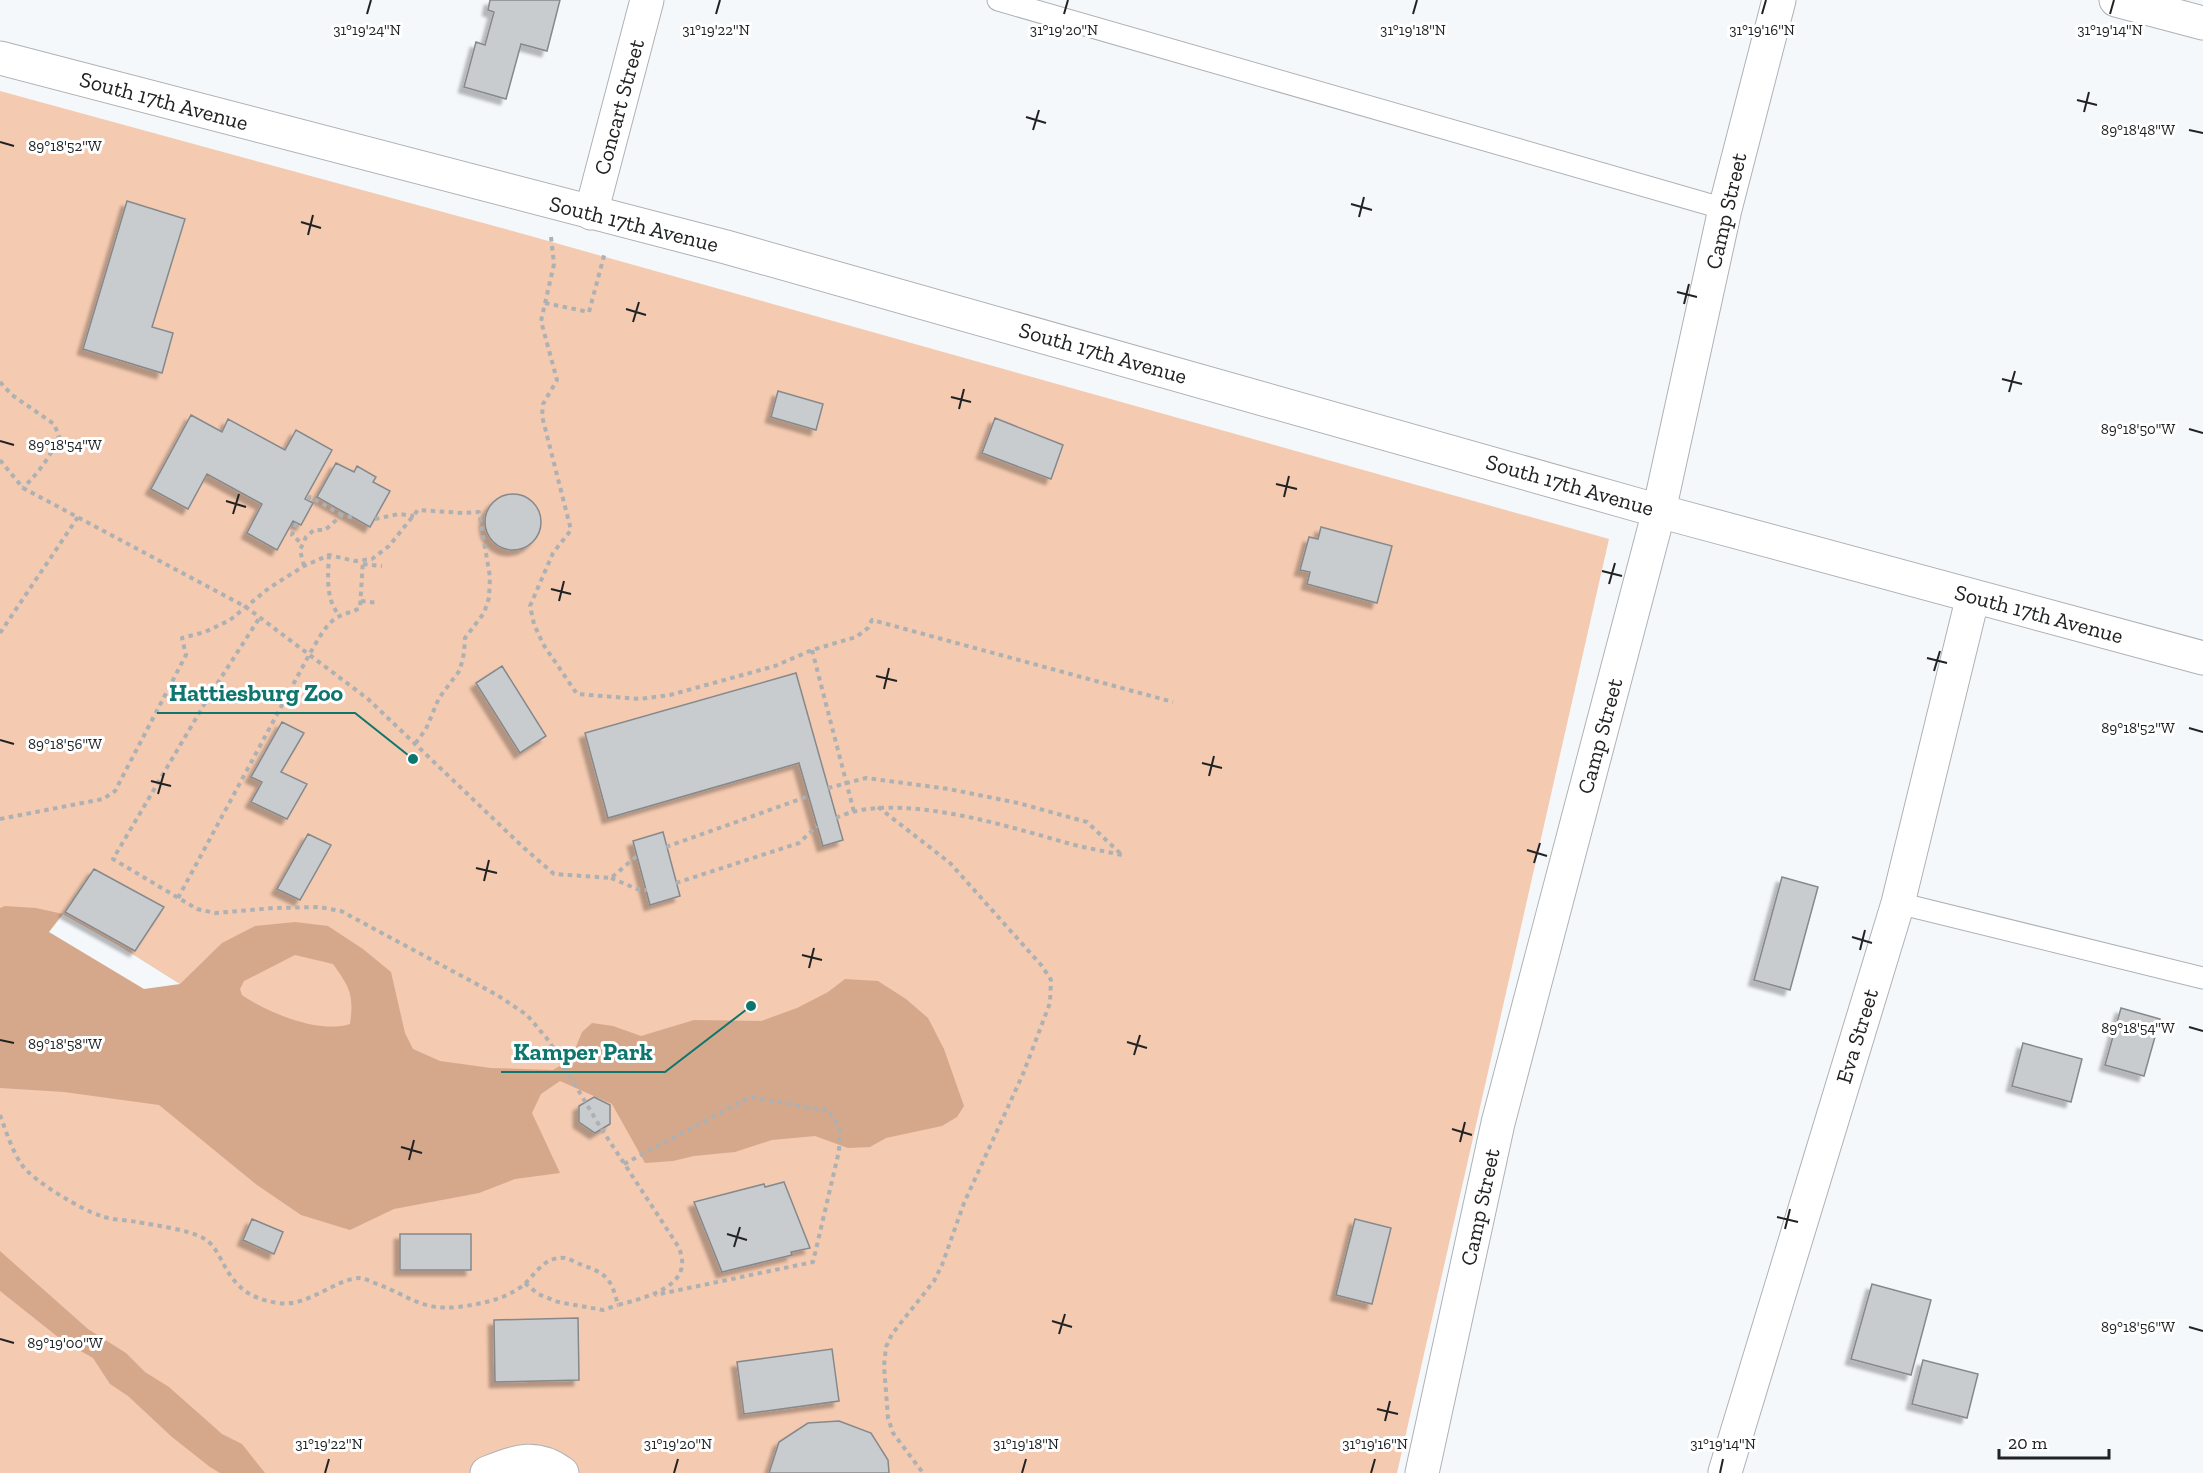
<svg xmlns="http://www.w3.org/2000/svg" width="2203" height="1473" font-family="'Zilla Slab',serif">
  <defs>
    <filter id="shadow"><feDropShadow dx="-5.5" dy="5.5" stdDeviation="1.5" flood-color="#0004"/></filter>
  </defs>
  <rect width="100%" height="100%" fill="#f5f8fb"/>
  <!-- green -->
  <path fill="#f4cab0" d="M0,91L527,235L1609,539L1397,1473H0Z"/>
  <!-- water -->
  <path fill="#d6a88b" fill-rule="evenodd" d="M5,906L36,908L63,914L118,945L180,984L222,943L255,926L295,922L328,926L363,949L391,972L405,1033L413,1049L440,1061L491,1068L553,1070L571,1059L582,1032L592,1023L613,1026L641,1036L694,1020L761,1021L797,1008L828,992L845,979L878,981L906,999L928,1018L944,1049L964,1106L957,1117L942,1126L886,1138L870,1147L848,1148L815,1136L772,1140L735,1152L694,1156L673,1161L645,1163L612,1104L560,1081L541,1094L532,1113L560,1173L515,1179L479,1193L394,1209L350,1230L301,1215L257,1185L159,1105L64,1092L0,1088V908ZM295,955L333,964C350,988 354,994 350,1024C319,1034 268,1013 242,995L240,989L244,981Z
    M0,1251L88,1329L126,1353L145,1372L169,1387L222,1434L242,1444L265,1473H220L210,1467L172,1437L128,1396L110,1384L93,1358L63,1341L0,1291Z"/>
  <!-- pier -->
  <path fill="#f5f8fb" d="M63,914L118,945L180,984L144,989L49,932Z"/>
  <!-- building -->
  <path fill="#c9cccf" stroke="#86898c" stroke-width="1.5" filter="url(#shadow)" d="M490,0H560L547,51L521,44L506,99L464,87L476,42L485,45L494,12L488,10Z
    M127,201L185,219L152,327L173,333L162,373L83,349Z
    M778,391L823,404L816,430L771,417Z
    M191,415L222,432L228,419L285,450L296,430L332,450L305,499L313,503L301,525L293,521L277,550L247,533L262,504L207,474L188,509L151,489Z
    M995,418L1063,445L1051,479L982,453Z
    M336,463L354,472L357,466L376,477L373,482L390,491L370,527L317,497Z
    M485 522a28 28 0 1 1 56 0a28 28 0 1 1-56 0Z
    M1321,527L1392,546L1377,603L1307,584L1310,572L1300,570L1309,537L1318,539Z
    M502,666L546,736L520,753L476,683Z
    M796,673L843,840L823,846L799,763L608,818L585,733Z
    M282,722L304,733L281,772L307,784L287,819L251,802L262,782L251,777Z
    M663,832L680,896L650,905L633,841Z
    M308,834L331,845L300,900L277,889Z
    M94,869L164,907L135,951L65,912Z
    M1782,877L1818,887L1790,990L1754,980Z
    M2121,1008L2160,1019L2144,1076L2105,1065Z
    M2023,1043L2082,1059L2071,1102L2012,1086Z
    M594,1097L610,1105V1124L595,1133L579,1122V1106Z
    M784,1182L810,1248L791,1252L792,1255L722,1272L694,1202L764,1184L765,1187Z
    M252,1219L283,1232L274,1254L243,1240Z
    M1355,1219L1391,1228L1372,1304L1336,1295Z
    M400,1234H471V1270H400Z
    M1872,1284L1931,1300L1911,1375L1851,1359Z
    M578,1318L579,1380L495,1382L494,1320Z
    M832,1349L839,1401L744,1414L737,1362Z
    M1923,1360L1978,1374L1967,1418L1912,1404Z
    M839,1421L871,1433L888,1460L889,1473H769L779,1442L808,1423Z"/>
  <g fill="none" stroke-linecap="round" stroke-linejoin="round">
    <!-- service casing -->
    <g stroke="#afb2b5" stroke-width="23">
      <path id="service" d="M998,0L1725,209
        M1898,903L2203,978"/>
    </g>
    <!-- minor casing -->
    <g stroke="#afb2b5" stroke-width="35">
      <path id="minor" d="M0,58L726,247L1659,511L2203,658
        M1725,1472L1898,903L1973,596
        M487,1473C516,1462 535,1453 562,1473
        M1422,1473L1498,1123L1659,511L1725,209L1779,0"/>
    </g>
    <!-- tertiary casing -->
    <g stroke="#afb2b5" stroke-width="35">
      <path id="tertiary" d="M591,213L647,0"/>
    </g>
    <!-- secondary casing -->
    <g stroke="#afb2b5" stroke-width="35">
      <path id="secondary" d="M2116,0L2203,23"/>
    </g>
    <!-- path -->
    <path stroke="#aeb1b3" stroke-width="4" stroke-dasharray="4.5 4.5" stroke-linecap="butt" d="M551,237L554,264L541,321L557,380L543,404L542,416L571,530L553,553L530,606L534,624L543,644L577,694L640,699L670,695L775,666L812,650L856,637L868,628L872,620L1173,702
      M545,303L589,312L605,252
      M0,382L12,395L54,424L59,436C51,456 39,472 23,488
      M0,460L23,488L246,607L368,699L524,848L554,874L611,878L638,855
      M308,500L310,497L342,515
      M375,519L399,514L414,516
      M296,523L292,535L302,544
      M329,555C328,575 325,600 340,616
      M363,564L382,566
      M304,566L300,550L306,537L314,530H325L342,515L354,518
      M361,601L379,603
      M0,633L78,517
      M812,650L854,812
      M828,788L866,778L949,789L1018,803L1087,822L1122,855
      M878,807L950,863L1042,966L1051,980L1050,1003L1023,1074L964,1203L942,1265L934,1281L892,1334L886,1347L884,1366L888,1418L893,1433L923,1473
      M836,818C894,790 1007,826 1067,843C1085,848 1104,851 1122,855
      M0,819L103,799L115,791L186,655L182,638L205,632L230,620L269,588L304,566L329,555L355,561L372,559L389,546L418,510L463,513L479,512L490,577L489,598L484,613L465,638L464,653L460,670L439,698L426,729L415,744
      M666,847L809,796
      M611,878L637,889L647,890
      M676,883L799,843L817,826
      M178,898L309,655C317,642 325,624 338,617C345,613 353,612 360,608L363,560
      M0,1115C6,1131 12,1151 22,1165C33,1181 82,1210 101,1216C112,1220 126,1220 137,1222C154,1225 189,1230 203,1238C213,1243 218,1254 223,1263C237,1289 249,1298 278,1303C306,1308 337,1278 360,1278C365,1278 371,1282 377,1284C408,1295 421,1311 458,1307C479,1304 499,1301 518,1289C535,1278 541,1256 565,1258C570,1259 577,1263 582,1265C608,1274 611,1279 618,1305C647,1297 697,1286 678,1246L599,1125L549,1041L527,1015L497,995L341,911L319,907L274,908L215,913L197,909L113,859L208,698L260,617
      M624,1164L750,1097L829,1111L840,1130L839,1151L813,1262L655,1295
      M525,1283L538,1294L558,1302L603,1310L618,1305"/>
    <!-- service -->
    <use href="#service" stroke="#fff" stroke-width="21"/>
    <!-- minor -->
    <use href="#minor" stroke="#fff" stroke-width="33"/>
    <!-- tertiary -->
    <use href="#tertiary" stroke="#fff" stroke-width="33"/>
    <!-- secondary -->
    <use href="#secondary" stroke="#fff" stroke-width="33"/>
  </g>
  <!-- ticks -->
  <path fill="none" stroke="#202223" stroke-width="2" d="M367,14L371,0M716,14L720,0M1064,14L1068,0M1413,14L1417,0M1762,14L1766,0M2110,14L2114,0M2077,100L2097,105M2084,112L2089,92M1026,117L1046,123M1033,130L1039,110M2189,130L2203,133M0,142L14,146M1351,204L1372,210M1359,217L1364,197M301,222L321,228M308,235L313,215M1677,292L1697,297M1684,304L1689,284M626,309L646,315M633,322L639,302M2002,379L2022,384M2009,392L2015,371M951,397L971,402M959,409L964,389M2189,429L2203,433M0,441L14,445M1276,484L1297,489M1284,497L1289,476M226,501L246,507M233,514L239,494M1602,571L1622,576M1609,584L1615,563M551,589L571,594M559,601L564,581M1927,658L1947,663M1934,671L1940,651M876,676L897,681M884,689L889,668M2189,728L2203,732M0,740L14,744M1202,763L1222,768M1209,776L1214,756M151,781L171,786M158,794L164,773M1527,850L1547,856M1534,863L1540,843M476,868L497,873M484,881L489,860M1852,937L1872,943M1860,950L1865,930M802,955L822,960M809,968L814,948M2189,1027L2203,1031M0,1040L14,1043M1127,1042L1147,1048M1134,1055L1140,1035M1452,1129L1472,1135M1460,1142L1465,1122M401,1147L422,1153M409,1160L414,1140M1777,1217L1798,1222M1785,1229L1790,1209M727,1234L747,1240M734,1247L740,1227M1052,1321L1072,1327M2189,1327L2203,1331M1059,1334L1065,1314M0,1339L14,1343M1377,1409L1398,1414M1385,1421L1390,1401M325,1473L329,1459M674,1473L678,1459M1022,1473L1026,1459M1371,1473L1375,1459M1720,1473L1723,1459"/>
  <g text-anchor="middle" dominant-baseline="central" stroke-width="6" stroke-linejoin="round" paint-order="stroke">
    <!-- street labels -->
    <g font-size="22" fill="#202223" stroke="#fff">
      <text transform="translate(164 101) rotate(15)">South 17th Avenue</text>
      <text transform="translate(619 107) rotate(-75)">Concart Street</text>
      <text transform="translate(1726 211) rotate(-77)">Camp Street</text>
      <text transform="translate(634 224) rotate(14)">South 17th Avenue</text>
      <text transform="translate(1103 353) rotate(16)">South 17th Avenue</text>
      <text transform="translate(1570 485) rotate(16)">South 17th Avenue</text>
      <text transform="translate(2039 614) rotate(15)">South 17th Avenue</text>
      <text transform="translate(1600 736) rotate(-75)">Camp Street</text>
      <text transform="translate(1857 1036) rotate(-73)">Eva Street</text>
      <text transform="translate(1480 1207) rotate(-78)">Camp Street</text>
    </g>
  </g>
  <g font-size="15" text-anchor="middle" fill="#202223" stroke="#fff" stroke-width="6" stroke-linejoin="round" paint-order="stroke">
    <text x="367" y="35">31°19'24"N</text>
    <text x="716" y="35">31°19'22"N</text>
    <text x="1064" y="35">31°19'20"N</text>
    <text x="1413" y="35">31°19'18"N</text>
    <text x="1762" y="35">31°19'16"N</text>
    <text x="2110" y="35">31°19'14"N</text>
    <text x="2138" y="135">89°18'48"W</text>
    <text x="65" y="151">89°18'52"W</text>
    <text x="2138" y="434">89°18'50"W</text>
    <text x="65" y="450">89°18'54"W</text>
    <text x="2138" y="733">89°18'52"W</text>
    <text x="65" y="749">89°18'56"W</text>
    <text x="2138" y="1033">89°18'54"W</text>
    <text x="65" y="1049">89°18'58"W</text>
    <text x="2138" y="1332">89°18'56"W</text>
    <text x="65" y="1348">89°19'00"W</text>
    <text x="329" y="1449">31°19'22"N</text>
    <text x="678" y="1449">31°19'20"N</text>
    <text x="1026" y="1449">31°19'18"N</text>
    <text x="1375" y="1449">31°19'16"N</text>
    <text x="1723" y="1449">31°19'14"N</text>
  </g>
  <!-- callouts -->
  <path fill="none" stroke="#0f766e" stroke-width="2" d="M413 759L355 713H157M751 1006L665 1072H501"/>
  <g fill="#0f766e" stroke="#fff" stroke-width="2">
    <circle cx="413" cy="759" r="6"/>
    <circle cx="751" cy="1006" r="6"/>
  </g>
  <g font-size="24" text-anchor="middle" font-weight="bold" fill="#0f766e" stroke="#fff" stroke-width="6" stroke-linejoin="round" paint-order="stroke">
    <text x="256" y="701">Hattiesburg Zoo</text>
    <text x="583" y="1060">Kamper Park</text>
  </g>
  <!-- scale -->
  <path d="M1999 1449v9h110v-9" fill="none" stroke="#202223" stroke-width="3"/>
  <text x="2008" y="1449" font-size="18" fill="#202223" stroke="#ffffff" stroke-width="4.5" paint-order="stroke">20 m</text>
</svg>
